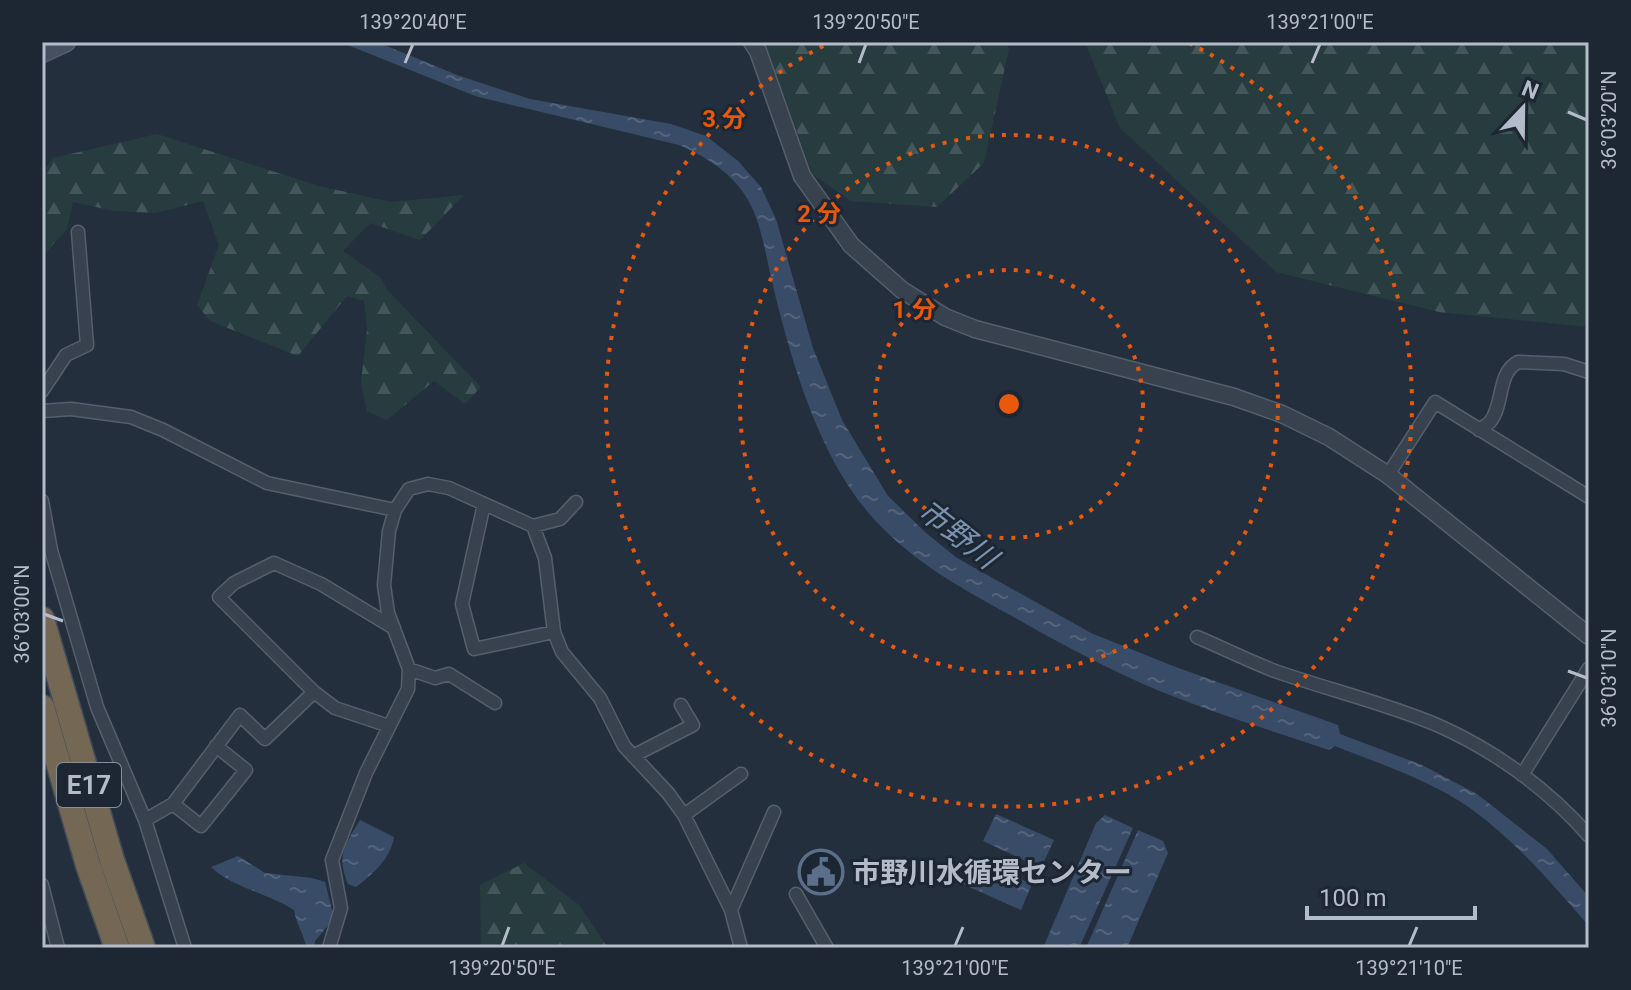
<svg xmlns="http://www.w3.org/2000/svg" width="1631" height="990" font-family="Roboto,'Noto Sans JP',sans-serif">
  <defs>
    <pattern id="forest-firs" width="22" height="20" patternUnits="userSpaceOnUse" patternTransform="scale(2)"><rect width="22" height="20" fill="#263c3f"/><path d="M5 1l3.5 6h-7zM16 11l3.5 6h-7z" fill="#435659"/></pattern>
    <pattern id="water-ripples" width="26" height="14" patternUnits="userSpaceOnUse" patternTransform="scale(2)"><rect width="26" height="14" fill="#394c67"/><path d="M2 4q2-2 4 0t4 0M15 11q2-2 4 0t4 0" fill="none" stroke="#53647b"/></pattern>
  </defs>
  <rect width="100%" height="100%" fill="#242f3e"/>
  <!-- forest -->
  <path fill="url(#forest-firs)" d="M765,42H1006L1009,49L984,163L937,207L851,201L812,174Z
    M1085,42H1589V327L1439,312L1276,272L1120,128Z
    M157,134L319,186L391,202L464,195L420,240L370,223L343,251L381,278L387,290L481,387L465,404L434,381L387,420L367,411L361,383L367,329L364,301L347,296L298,356L210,321L197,305L219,245L203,201L156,213L114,211L73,202L67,229L42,257V173L53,158Z
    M524,863L579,905L608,948H481L480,885Z"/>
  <!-- water -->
  <path fill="url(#water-ripples)" d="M340,42H377L457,75L530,99L671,124L706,136L738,161L761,187L776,219L813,348L842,420L888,496L926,533L957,558L1091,633L1173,666L1338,725L1340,734L1422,765L1477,794L1547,849L1589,897V926C1552,884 1516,841 1470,808C1430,780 1380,764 1335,746L1329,750C1267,729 1200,709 1141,683C1096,663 1054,640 1012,616C962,589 912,561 874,519C821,462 793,367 775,294C768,267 764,237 754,212C741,179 710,158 679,145L475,96Z
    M996,814L1054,840L1041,868L983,841Z
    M1105,815L1133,828L1079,948H1043L1096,823Z
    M360,820L394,837C391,858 372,875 356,887L348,884C336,855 345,845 360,820Z
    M1138,830L1163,841L1168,853L1127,948H1086Z
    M238,856L265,873L312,878L325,882L334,918L315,941L314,948H306C305,935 296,924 294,910C268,893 233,888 211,867Z
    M975,859L1032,884L1021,910L963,884Z"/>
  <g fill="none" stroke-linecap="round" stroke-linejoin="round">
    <!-- minor casing -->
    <g stroke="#565f6c" stroke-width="15">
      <path id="minor" d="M42,391L66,355L87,345L78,232
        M42,411L71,409L131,417L163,430L267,483L395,510
        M1479,430C1483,427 1487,425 1490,422C1504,405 1497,373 1518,362L1564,364L1589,372
        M1388,475L1435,402L1589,497
        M42,501L51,550L97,707L145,820L185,948
        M484,504L462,604L474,649L554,632
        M533,526L545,558L554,632L562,652L600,698L624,746L668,793L684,815L731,910L741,948
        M1197,637C1223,648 1249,661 1275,671C1329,690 1385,703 1437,725C1494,750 1548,789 1589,836
        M409,669L435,678L449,674L495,703
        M389,726L335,708L314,692L219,597L234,583L274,563L321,584L394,628
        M633,756L693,725L681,705
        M1522,775L1589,668
        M173,804L201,826L246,770L216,746
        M684,815L741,774
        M145,820L173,804L240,715L265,739L314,692
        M42,885L58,948
        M796,894L827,948
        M731,910L774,812
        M329,948L341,908L332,860L366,773L408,689L409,669L388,613L384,585L389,531L395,510L409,489L428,484L449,488L533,526L560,519L576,502"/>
    </g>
    <!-- tertiary casing -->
    <g stroke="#565f6c" stroke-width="19">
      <path id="tertiary" d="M752,42L758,51L802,176L851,245L902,290L945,317L975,329L1234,397L1282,414L1329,437L1388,475L1589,636"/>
    </g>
    <!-- secondary casing -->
    <g stroke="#565f6c" stroke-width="21">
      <path id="secondary" d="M42,53L66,42"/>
    </g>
    <!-- motorway casing -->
    <g stroke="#434c59" stroke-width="27">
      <path id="motorway" d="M42,619L112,860L143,948
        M42,707L88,865L117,948"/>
    </g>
    <!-- minor -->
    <use href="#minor" stroke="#38414e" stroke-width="12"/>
    <!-- tertiary -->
    <use href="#tertiary" stroke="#38414e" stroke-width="16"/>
    <!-- secondary -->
    <use href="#secondary" stroke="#465061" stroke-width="18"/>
    <!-- motorway -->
    <use href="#motorway" stroke="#746855" stroke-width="24"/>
  </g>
  <!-- ticks -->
  <path fill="none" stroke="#b4bcc9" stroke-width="3" d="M405,63L413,44M859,63L866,44M1312,63L1320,44M1568,112L1587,120M44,614L63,621M1568,671L1587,678M502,946L509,927M955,946L963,927M1409,946L1417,927"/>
  <!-- distance rings -->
  <g fill="none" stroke="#e8590c" stroke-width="4" stroke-dasharray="4 8">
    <circle cx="1009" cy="404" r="134"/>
    <circle cx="1009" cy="404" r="269"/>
    <path d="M1189 43A403 403 0 1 1 829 43"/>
  </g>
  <!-- icons -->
  <defs>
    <g id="civic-ring" transform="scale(2.3)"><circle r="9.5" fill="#1d2633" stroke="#5c6f8a" stroke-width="1.5"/><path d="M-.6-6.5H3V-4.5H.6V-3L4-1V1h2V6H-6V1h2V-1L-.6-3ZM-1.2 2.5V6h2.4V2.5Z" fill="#5c6f8a"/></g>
  </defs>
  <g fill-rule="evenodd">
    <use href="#civic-ring" x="821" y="872"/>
  </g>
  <g text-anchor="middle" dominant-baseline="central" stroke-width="6" stroke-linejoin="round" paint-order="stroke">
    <!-- shield labels -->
    <rect fill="#1d2633" stroke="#878f9c" stroke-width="2" x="57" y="763" width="64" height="44" rx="6"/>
    <g font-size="26" font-weight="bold" fill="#b4bcc9">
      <text x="89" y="785">E17</text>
    </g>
    <!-- poi labels -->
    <g font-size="28" font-weight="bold" fill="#b4bcc9" stroke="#1d2633" text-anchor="start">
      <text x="852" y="872">市野川水循環センター</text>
    </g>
    <!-- water labels -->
    <g font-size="30" font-style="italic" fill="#7c92b1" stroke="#1d2633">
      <text transform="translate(958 534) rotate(38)">市野川</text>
    </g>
  </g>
  <circle cx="1009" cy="404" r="12" fill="#e8590c" stroke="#1d2633" stroke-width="4"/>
  <g font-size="24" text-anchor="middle" font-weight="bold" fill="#e8590c" stroke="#1d2633" stroke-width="6" stroke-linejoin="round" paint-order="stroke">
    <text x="724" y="127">3 分</text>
    <text x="819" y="222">2 分</text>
    <text x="914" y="318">1 分</text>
  </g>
  <!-- border -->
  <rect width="1631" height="990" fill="none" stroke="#1d2633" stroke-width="88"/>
  <!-- north arrow -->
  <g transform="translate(1523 108) rotate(22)" stroke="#1d2633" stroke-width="6" paint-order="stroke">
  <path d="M0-6L14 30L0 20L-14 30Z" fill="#b4bcc9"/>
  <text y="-12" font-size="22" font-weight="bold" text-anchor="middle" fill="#b4bcc9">N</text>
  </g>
  <!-- scale -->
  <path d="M1307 906v12h168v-12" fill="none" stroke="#b4bcc9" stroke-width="4"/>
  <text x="1319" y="906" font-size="24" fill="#b4bcc9" stroke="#1d2633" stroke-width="6" paint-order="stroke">100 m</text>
  <rect x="44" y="44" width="1543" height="902" fill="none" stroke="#b4bcc9" stroke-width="3"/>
  <g font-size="20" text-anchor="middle" fill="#b4bcc9">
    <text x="413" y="29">139°20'40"E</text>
    <text x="866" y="29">139°20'50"E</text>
    <text x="1320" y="29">139°21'00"E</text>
    <text transform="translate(1609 120) rotate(-90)" y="7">36°03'20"N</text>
    <text transform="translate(22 614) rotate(-90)" y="7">36°03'00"N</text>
    <text transform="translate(1609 678) rotate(-90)" y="7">36°03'10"N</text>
    <text x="502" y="975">139°20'50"E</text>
    <text x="955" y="975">139°21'00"E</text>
    <text x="1409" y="975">139°21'10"E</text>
  </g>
</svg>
